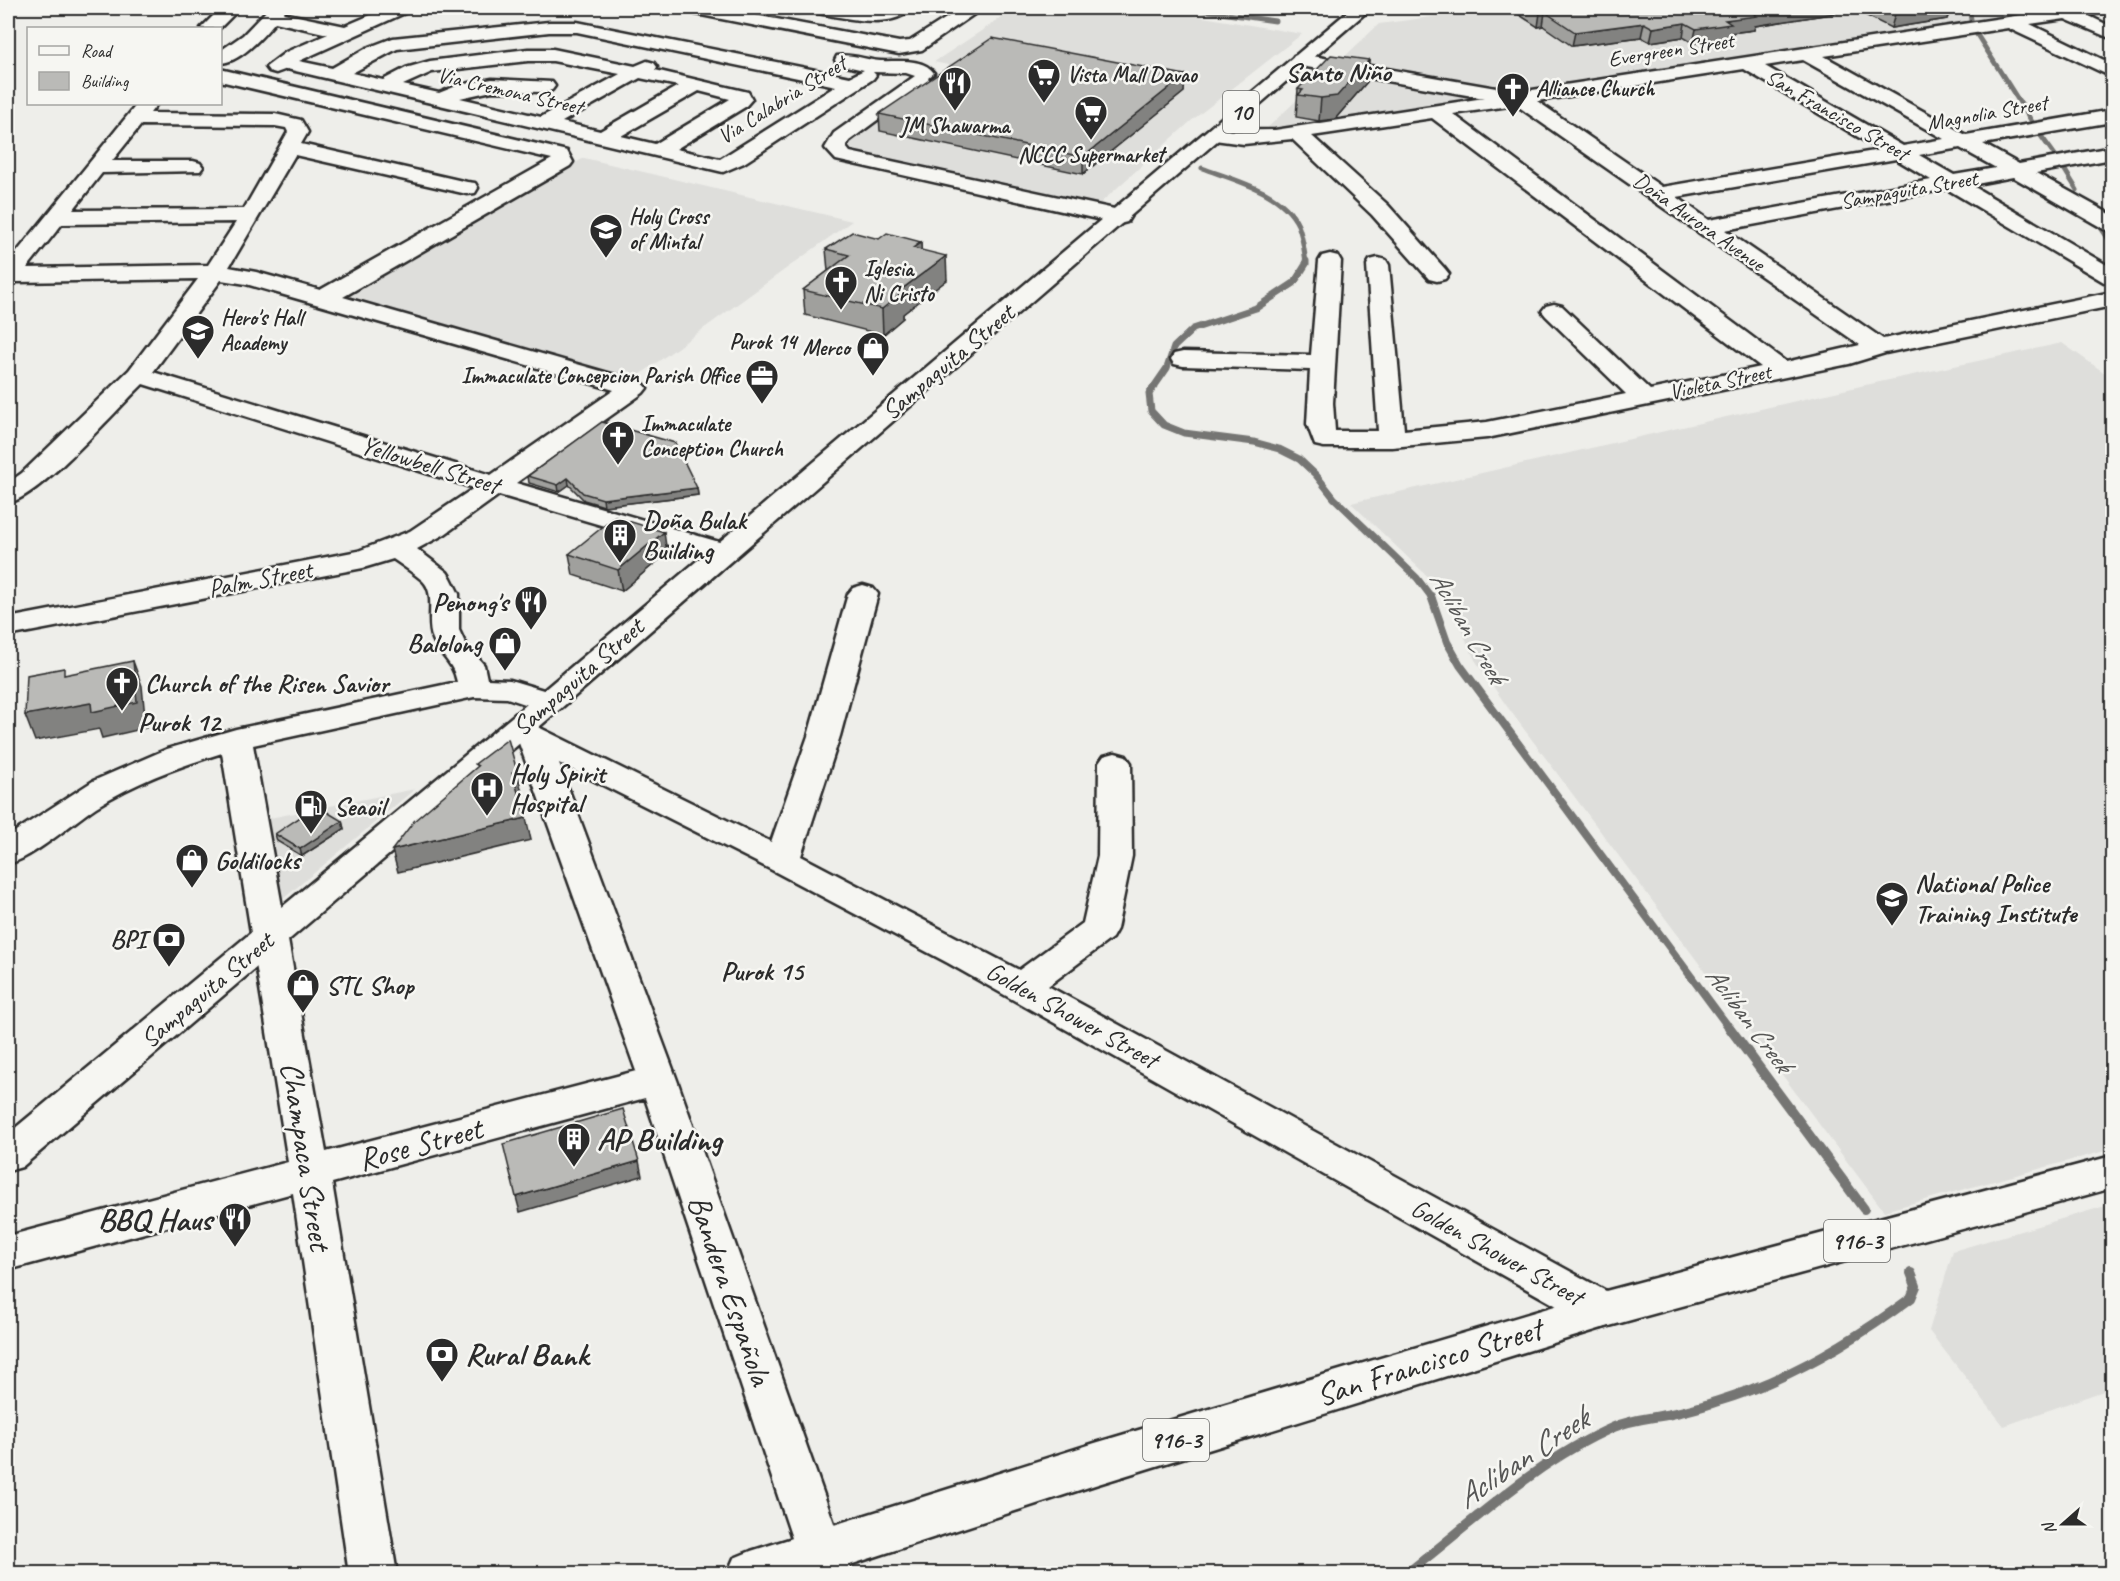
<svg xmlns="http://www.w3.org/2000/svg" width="2120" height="1581" font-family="Caveat,sans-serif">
  <rect width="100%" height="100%" fill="#eeeeea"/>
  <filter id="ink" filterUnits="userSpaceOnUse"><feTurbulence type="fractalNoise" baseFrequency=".0167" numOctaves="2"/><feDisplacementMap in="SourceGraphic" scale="12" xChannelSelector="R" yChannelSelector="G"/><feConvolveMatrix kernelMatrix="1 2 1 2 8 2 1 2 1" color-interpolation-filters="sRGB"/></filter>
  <g filter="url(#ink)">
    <!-- built -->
    <path fill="#dededb" d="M1016,8H1151L1302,34L1191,121L1096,207L867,155L850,148L849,144L853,138L925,88L966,69L934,62Z
      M1498,8H2071L1523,92L1341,60L1379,24Z
      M1331,68L1496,97L1295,129L1264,131Z
      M584,158L852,221L634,379L348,297Z
      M2062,343L2112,378V1149L1884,1211L1506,705L1475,660L1445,593L1351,503L1861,386Z
      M415,789L278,903L265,819Z
      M2112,1204V1388L2004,1426L1929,1331L1953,1251Z"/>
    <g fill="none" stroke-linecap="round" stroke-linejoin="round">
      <!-- stream-far3 -->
      <path stroke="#757573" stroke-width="5" d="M1187,8L1275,21
        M1969,8L1972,25
        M1974,30L2034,125
        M2039,133L2057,158
        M2063,167L2077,190
        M1202,168C1234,180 1282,191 1298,225C1303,237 1304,250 1306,262
        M2096,220L2112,244"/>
      <!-- stream-far2 -->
      <path stroke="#757573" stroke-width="7" d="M1306,261V264L1294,283L1256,308L1193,329L1174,347L1167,368L1149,394L1151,411L1164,425L1184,433L1254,442L1279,449L1299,459L1316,475L1334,498L1417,578L1432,598"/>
      <!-- stream-far1 -->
      <path stroke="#757573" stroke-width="8" d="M1431,596L1447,642L1460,665L1730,1029"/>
      <!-- stream -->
      <path stroke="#757573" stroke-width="10" d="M1729,1027L1864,1209
        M1406,1574C1472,1523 1536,1461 1614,1427C1632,1419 1652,1418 1671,1414C1686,1411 1701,1407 1715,1402C1786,1381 1852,1342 1911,1298L1916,1286L1911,1273"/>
      <!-- minor casing -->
      <g stroke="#2b2b2b" stroke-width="5">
        <path id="minor" d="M221,8H240L220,28H201Z
          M269,8H287L283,13L345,26L387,8H410L407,12L299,61L332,68L367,48L393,38L549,22H577L850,77L864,70L837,64L835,60L837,56C851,53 865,60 880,61C896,62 923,57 934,73L928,78L930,81L849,141L846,147L850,152L1119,210L1127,212L1130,217L1127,222L1119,224L836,160L825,148L834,133L915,76L906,73L873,72L876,75L873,79L744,163L723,172L287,69L276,73L269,71L266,67L286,52L328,34L275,22C263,36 240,63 220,63V51L243,35ZM549,32H577L836,86L720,159L676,149L745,107L752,99L748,92L655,70L657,67L654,63L647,61L635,66L553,49H528L430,61L406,68L383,80L352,73L397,49ZM528,61H553L620,74L541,117L460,98L492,91L545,92L552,90L555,86L552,82L492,79L459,85L439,93L403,85L432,72ZM640,78L678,86L600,131L562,122ZM699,91L730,99L655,144L621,136Z
          M682,8H717L899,42L910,41L962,8H983L922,50L899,54L691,13L685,12Z
          M809,8L871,10L911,8C894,31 841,17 818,13L812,12Z
          M2067,8H2109L2106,12L2087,15L2112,27V39L2065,19L2030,24L2112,64V77L2008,28L1824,56L1966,135L2112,110V122L1983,144L2019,164L2112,147V159L2036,173L2112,215V231L2104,229L2013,177L1971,185L2112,268V284L2104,282L1947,189L1725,230L1883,339L2112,292V306L1885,353L1849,364L1487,438L1392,447H1324L1315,445L1307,424L1310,370L1183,366L1174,364L1171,359L1174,354L1183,352L1311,355L1319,261L1322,256L1330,254L1338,256L1341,261L1333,403L1335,431H1378L1367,265L1370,260L1378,258L1386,260L1389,265L1404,430L1487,422L1626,394L1546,316L1542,311L1546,306L1554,304L1562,306L1650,390L1761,367L1432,118L1312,136L1388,205L1445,269L1449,274L1445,279L1437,281L1429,279L1372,215L1292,139L1244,144L1207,139L1204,135L1207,131L1275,130L1484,98L1301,66L1294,64L1292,60L1294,56L1301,54L1519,92ZM1803,60L1944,139L1903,146L1765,66ZM1744,69L1880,150L1662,187L1537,101ZM1516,105L1860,345L1786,362L1453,114ZM1960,148L1996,168L1954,175L1919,155ZM1896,159L1931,180L1709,220L1677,197Z
          M220,69L567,151L573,162L570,166L343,297L643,383L647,388L643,393L516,483L733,546L737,552L733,558L723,561L499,495L445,534L417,549L447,572L451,578L459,594V630L465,643L484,665L487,679L510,680L560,695L565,702L560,709L549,712L507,698L474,697L253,745L326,1152L636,1071L519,743L506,736L501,729L506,722L517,719L528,722L771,842L808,736L848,594L853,588L863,585L873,588L878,594L840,736L801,856L1019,970L1083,923L1098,856L1099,763L1104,756L1115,753L1126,756L1131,763L1132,856L1117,929L1112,938L1048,986L1617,1297L1624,1310L1617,1323L1602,1328L1587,1323L948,963L770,869L559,763L677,1080L852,1574H804L645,1098L332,1183L397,1574H349L293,1193L8,1270V1236L288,1162L222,753C178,767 135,782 96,807C72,823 33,858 8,864V836L93,781L167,749L236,729L457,682C453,661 441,658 433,639C425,622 437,595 423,581C414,573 403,566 393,559L363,568L8,636V618L358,551L410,531L474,488L143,384C115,411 40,497 8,503V483L22,473L129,370L198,279L16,282L8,284V263L137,104H157L150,113L275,114L301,120L308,132L301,144L467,182L475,183L478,188L475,193L467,194L295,155L229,267L256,272L320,290L552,159L220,81ZM141,125L275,126L286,128L288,132L244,209L73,210L102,173L200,171L203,167L200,163L193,161H112ZM236,222L208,265L27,268L62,224ZM221,280L246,284L614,390L491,475L153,372Z"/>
      </g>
      <!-- major casing -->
      <g stroke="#2b2b2b" stroke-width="5">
        <path id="major" d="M2112,1156V1188L1602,1328L1095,1485L822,1574H727L734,1558L751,1551L1095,1443L1602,1292Z"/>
      </g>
      <!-- highway casing -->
      <g stroke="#2b2b2b" stroke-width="5">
        <path id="highway" d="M1352,8H1371L560,709L22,1167L8,1171V1134L538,695Z"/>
      </g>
      <!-- minor -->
      <use href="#minor" fill="#f6f6f2" fill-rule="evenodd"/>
      <!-- major -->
      <use href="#major" fill="#f6f6f2" fill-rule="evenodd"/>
      <!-- highway -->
      <use href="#highway" fill="#f6f6f2" fill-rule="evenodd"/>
    </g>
    <!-- wall -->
    <path fill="#a0a09d" stroke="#2b2b2b" stroke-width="1.5" d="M1512,8H1951L1947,19L1891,28L1855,10L1755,26L1754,30L1730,33L1729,38L1693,43L1683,37L1650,42L1641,37L1572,46L1543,26L1538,27L1512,10Z
      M1369,60L1367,82L1335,119L1319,121L1296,117L1298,89Z
      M1185,75L1184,92L1083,174L880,131L879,114Z
      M879,239L921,242V250L947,280L903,314V318L883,335L805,315L803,290L828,271L826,249Z
      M602,422L697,488L698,495L604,506L584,500L569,485L559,492L529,483L528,476Z
      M667,553L622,591L573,575L569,554Z
      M342,821L344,829L302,856L277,841L275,834Z"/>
    <!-- shaded-wall -->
    <path fill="#828280" stroke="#2b2b2b" stroke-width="1.5" d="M1788,8H1856L1855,10L1755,26L1754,30L1730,33L1729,38L1693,43L1696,29L1753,13Z
      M1937,8H1951L1947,19L1891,28L1895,14Z
      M1545,12L1543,26L1538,27L1540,13Z
      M1644,23L1641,37L1572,46L1575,32Z
      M1685,23L1683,37L1650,42L1653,28Z
      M1369,60L1367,82L1335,119L1319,121L1321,98Z
      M1185,75L1184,92L1083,174V157Z
      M921,242L922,266L913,248Z
      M946,256L947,280L903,314V318L883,335L882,309L898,292Z
      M568,478L569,485L559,492L558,485Z
      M697,488L698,495L604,506L603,499Z
      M664,532L667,553L622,591L618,570Z
      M133,661L142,686L146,728L102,738L99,729L35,741L25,715Z
      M517,771L522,793L517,795L512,773Z
      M526,818L531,840L398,872L392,850Z
      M342,821L344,829L302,856L300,849Z
      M639,1161L642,1176L520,1212L516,1197Z"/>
    <!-- building -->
    <path fill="#babab7" stroke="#2b2b2b" stroke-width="1.5" d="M1532,8H1788L1753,13L1757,16L1725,20L1731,24L1696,29L1685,23L1653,28L1644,23L1575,32L1545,12L1540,13Z
      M1882,8H1937L1895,14Z
      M992,38L1185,75L1083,157L879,114Z
      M1331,55L1369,60L1337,96L1321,98L1298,95L1303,90L1298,89Z
      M852,232L879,239L887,233L921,242L913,248L946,256L898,292L902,293L882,309L803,290L849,255L826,249Z
      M602,422L675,443L697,488L603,499L583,493L568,478L558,485L528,476Z
      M615,517L664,532L618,570L569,554Z
      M133,661L137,702L92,712L91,703L25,715L27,675L64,668V675Z
      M508,739L517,771L512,773L526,818L392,850L414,821L478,766L475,764Z
      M317,806L342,821L300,849L275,834Z
      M623,1109L639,1161L516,1197L503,1144Z"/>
  </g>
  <!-- icons -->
  <defs>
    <g id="supermarket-pin" transform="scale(1.725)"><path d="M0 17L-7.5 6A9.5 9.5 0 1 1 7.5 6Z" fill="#2b2b2b" stroke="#f6f6f2"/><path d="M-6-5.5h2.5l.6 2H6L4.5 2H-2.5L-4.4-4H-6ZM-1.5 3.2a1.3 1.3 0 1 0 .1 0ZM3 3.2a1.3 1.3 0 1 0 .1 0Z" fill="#fff"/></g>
    <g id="restaurant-pin" transform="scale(1.725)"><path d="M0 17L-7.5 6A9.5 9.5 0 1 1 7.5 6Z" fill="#2b2b2b" stroke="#f6f6f2"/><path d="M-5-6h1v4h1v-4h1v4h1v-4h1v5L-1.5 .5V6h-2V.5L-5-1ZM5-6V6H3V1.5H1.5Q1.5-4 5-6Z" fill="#fff"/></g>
    <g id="church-pin" transform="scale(1.725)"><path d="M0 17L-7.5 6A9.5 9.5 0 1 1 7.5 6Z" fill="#2b2b2b" stroke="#f6f6f2"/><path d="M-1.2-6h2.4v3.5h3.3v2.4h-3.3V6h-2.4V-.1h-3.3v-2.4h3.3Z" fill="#fff"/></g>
    <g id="school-pin" transform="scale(1.725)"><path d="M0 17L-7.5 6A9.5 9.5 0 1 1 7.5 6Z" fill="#2b2b2b" stroke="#f6f6f2"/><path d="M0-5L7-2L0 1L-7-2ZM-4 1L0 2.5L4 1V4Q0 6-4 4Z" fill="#fff"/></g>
    <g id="shop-pin" transform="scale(1.725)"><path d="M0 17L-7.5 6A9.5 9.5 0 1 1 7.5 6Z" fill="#2b2b2b" stroke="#f6f6f2"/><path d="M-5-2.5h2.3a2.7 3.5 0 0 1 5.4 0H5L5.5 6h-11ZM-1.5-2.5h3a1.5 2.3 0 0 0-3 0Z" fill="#fff"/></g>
    <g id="office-pin" transform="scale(1.725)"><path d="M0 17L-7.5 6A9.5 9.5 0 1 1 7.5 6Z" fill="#2b2b2b" stroke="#f6f6f2"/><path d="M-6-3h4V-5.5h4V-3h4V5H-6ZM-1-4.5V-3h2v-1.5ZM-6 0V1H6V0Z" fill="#fff"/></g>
    <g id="building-pin" transform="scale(1.725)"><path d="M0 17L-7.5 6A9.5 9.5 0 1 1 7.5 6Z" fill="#2b2b2b" stroke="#f6f6f2"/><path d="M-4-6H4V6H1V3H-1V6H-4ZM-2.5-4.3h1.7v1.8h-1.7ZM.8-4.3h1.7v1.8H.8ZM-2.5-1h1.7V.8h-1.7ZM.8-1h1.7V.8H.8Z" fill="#fff"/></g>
    <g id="hospital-pin" transform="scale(1.725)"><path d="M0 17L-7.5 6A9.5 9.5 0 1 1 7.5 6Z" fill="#2b2b2b" stroke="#f6f6f2"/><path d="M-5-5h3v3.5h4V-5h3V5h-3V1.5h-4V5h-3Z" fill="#fff"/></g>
    <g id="fuel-pin" transform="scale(1.725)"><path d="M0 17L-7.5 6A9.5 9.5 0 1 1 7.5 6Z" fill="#2b2b2b" stroke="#f6f6f2"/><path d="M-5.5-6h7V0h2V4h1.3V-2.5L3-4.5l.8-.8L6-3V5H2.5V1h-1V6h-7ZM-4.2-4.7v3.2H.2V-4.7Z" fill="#fff"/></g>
    <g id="university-pin" transform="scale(1.725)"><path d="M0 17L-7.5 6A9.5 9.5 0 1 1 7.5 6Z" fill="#2b2b2b" stroke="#f6f6f2"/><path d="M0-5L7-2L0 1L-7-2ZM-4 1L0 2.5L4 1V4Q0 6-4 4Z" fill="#fff"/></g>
    <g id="bank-pin" transform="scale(1.725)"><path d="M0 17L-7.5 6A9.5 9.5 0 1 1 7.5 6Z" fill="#2b2b2b" stroke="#f6f6f2"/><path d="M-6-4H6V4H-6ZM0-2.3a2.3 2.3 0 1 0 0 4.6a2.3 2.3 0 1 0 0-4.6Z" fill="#fff"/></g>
  </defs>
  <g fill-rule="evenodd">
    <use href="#supermarket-pin" x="1044" y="75"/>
    <use href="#restaurant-pin" x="955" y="83"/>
    <use href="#church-pin" x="1513" y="89"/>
    <use href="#supermarket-pin" x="1091" y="112"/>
    <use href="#school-pin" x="606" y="230"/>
    <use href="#church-pin" x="841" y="282"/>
    <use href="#school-pin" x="198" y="331"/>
    <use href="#shop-pin" x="873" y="348"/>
    <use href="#office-pin" x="762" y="376"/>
    <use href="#church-pin" x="618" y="437"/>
    <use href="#building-pin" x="620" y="535"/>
    <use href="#restaurant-pin" x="531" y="602"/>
    <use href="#shop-pin" x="505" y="643"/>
    <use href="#church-pin" x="122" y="683"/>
    <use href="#hospital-pin" x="487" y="788"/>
    <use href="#fuel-pin" x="311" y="806"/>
    <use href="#shop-pin" x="192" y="860"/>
    <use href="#university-pin" x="1892" y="898"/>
    <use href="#bank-pin" x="169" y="939"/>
    <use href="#shop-pin" x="303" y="985"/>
    <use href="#building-pin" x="574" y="1139"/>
    <use href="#restaurant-pin" x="235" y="1219"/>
    <use href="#bank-pin" x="442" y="1354"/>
  </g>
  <g text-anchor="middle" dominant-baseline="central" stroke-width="5" stroke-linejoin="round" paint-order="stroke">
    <!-- far-street labels -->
    <g font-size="22" fill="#2b2b2b" stroke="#f6f6f2">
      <text transform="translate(1671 50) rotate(-9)">Evergreen Street</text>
      <text transform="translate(510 91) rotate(13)">Via Cremona Street</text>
      <text transform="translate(782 100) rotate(-32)">Via Calabria Street</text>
      <text transform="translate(1987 113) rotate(-10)">Magnolia Street</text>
      <text transform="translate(1837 115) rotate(30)">San Francisco Street</text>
      <text transform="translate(1909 190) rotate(-10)">Sampaguita Street</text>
      <text transform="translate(1699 222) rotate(35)">Doña Aurora Avenue</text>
      <text transform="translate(1720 382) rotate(-12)">Violeta Street</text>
    </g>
    <!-- far-poi labels -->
    <g font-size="22" font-weight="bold" fill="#2b2b2b" stroke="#f6f6f2" text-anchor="start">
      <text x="1067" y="75">Vista Mall Davao</text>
      <text x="1536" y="89">Alliance Church</text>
      <text x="955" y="126" text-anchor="middle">JM Shawarma</text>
      <text x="1091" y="155" text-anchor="middle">NCCC Supermarket</text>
      <text x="629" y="217">Holy Cross<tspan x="629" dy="25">of Mintal</tspan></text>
      <text x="864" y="269">Iglesia<tspan x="864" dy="25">Ni Cristo</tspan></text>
      <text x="221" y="318">Hero's Hall<tspan x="221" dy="25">Academy</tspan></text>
      <text x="850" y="348" text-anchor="end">Merco</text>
      <text x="739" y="376" text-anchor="end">Immaculate Concepcion Parish Office</text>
      <text x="641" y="424">Immaculate<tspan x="641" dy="25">Conception Church</tspan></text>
    </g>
    <!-- far-neighbourhood labels -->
    <g font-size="22" font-weight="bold" fill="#2b2b2b" stroke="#f6f6f2">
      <text x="763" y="342">Purok 14</text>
    </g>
    <!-- shield labels -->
    <g fill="#f6f6f2" stroke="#686867" stroke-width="1.5">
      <rect x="1223" y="91" width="36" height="42" rx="4.5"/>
      <rect x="1824" y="1220" width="66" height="42" rx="4.5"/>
      <rect x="1143" y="1419" width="66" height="42" rx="4.5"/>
    </g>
    <g font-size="24" font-weight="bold" fill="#2b2b2b">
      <text x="1241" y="112">10</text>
      <text x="1857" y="1241">916-3</text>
      <text x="1176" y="1440">916-3</text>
    </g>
    <!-- street labels -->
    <g font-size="26" fill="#2b2b2b" stroke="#f6f6f2">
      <text transform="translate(948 362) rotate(-40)">Sampaguita Street</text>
      <text transform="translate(430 465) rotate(17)">Yellowbell Street</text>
      <text transform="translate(260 579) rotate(-11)">Palm Street</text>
      <text transform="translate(578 677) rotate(-41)">Sampaguita Street</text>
      <text transform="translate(207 990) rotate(-40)">Sampaguita Street</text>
      <text transform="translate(1072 1015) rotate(29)">Golden Shower Street</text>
      <text transform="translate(1497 1252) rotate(29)">Golden Shower Street</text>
    </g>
    <!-- poi labels -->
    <g font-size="26" font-weight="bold" fill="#2b2b2b" stroke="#f6f6f2" text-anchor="start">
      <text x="643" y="520">Doña Bulak<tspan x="643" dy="30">Building</tspan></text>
      <text x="508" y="602" text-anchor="end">Penong's</text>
      <text x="482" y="643" text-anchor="end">Balolong</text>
      <text x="145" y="683">Church of the Risen Savior</text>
      <text x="510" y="773">Holy Spirit<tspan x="510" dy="30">Hospital</tspan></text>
      <text x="334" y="806">Seaoil</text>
      <text x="215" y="860">Goldilocks</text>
      <text x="1915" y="883">National Police<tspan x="1915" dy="30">Training Institute</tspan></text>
      <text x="146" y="939" text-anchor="end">BPI</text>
      <text x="326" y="985">STL Shop</text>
    </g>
    <!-- far-district labels -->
    <g font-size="27" font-weight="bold" fill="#2b2b2b" stroke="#f6f6f2">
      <text x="1338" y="72">Santo Niño</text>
    </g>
    <!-- water labels -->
    <g font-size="27" font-style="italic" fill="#565655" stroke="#f6f6f2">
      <text transform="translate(1468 627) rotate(60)">Acliban Creek</text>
      <text transform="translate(1749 1019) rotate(53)">Acliban Creek</text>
    </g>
    <!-- neighbourhood labels -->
    <g font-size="27" font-weight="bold" fill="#2b2b2b" stroke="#f6f6f2">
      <text x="179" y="722">Purok 12</text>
      <text x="762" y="971">Purok 15</text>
    </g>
    <!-- near-poi labels -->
    <g font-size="32" font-weight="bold" fill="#2b2b2b" stroke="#f6f6f2" text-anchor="start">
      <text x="597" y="1139">AP Building</text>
      <text x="212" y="1219" text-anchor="end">BBQ Haus</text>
      <text x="465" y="1354">Rural Bank</text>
    </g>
    <!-- near-street labels -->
    <g font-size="32" fill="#2b2b2b" stroke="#f6f6f2">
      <text transform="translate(420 1144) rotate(-15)">Rose Street</text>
      <text transform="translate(306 1156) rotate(81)">Champaca Street</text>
      <text transform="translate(730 1290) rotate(71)">Bandera Española</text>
      <text transform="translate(1429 1362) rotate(-17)">San Francisco Street</text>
    </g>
    <!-- near-water labels -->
    <g font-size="33" font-style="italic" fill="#565655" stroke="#f6f6f2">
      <text transform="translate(1522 1458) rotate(-34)">Acliban Creek</text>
    </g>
  </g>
  <!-- margin -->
  <rect width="2120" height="1581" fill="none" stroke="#f6f6f2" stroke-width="30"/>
  <rect x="15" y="15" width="2090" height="1551" fill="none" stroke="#2b2b2b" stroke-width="2" filter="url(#ink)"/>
  <!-- legend -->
  <rect x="27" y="27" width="195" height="78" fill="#f6f6f2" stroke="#a5a5a2" stroke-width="1.5"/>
  <rect x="39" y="46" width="30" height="9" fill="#f6f6f2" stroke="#a5a5a2" stroke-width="1.5"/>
  <text x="81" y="57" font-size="18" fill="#2b2b2b">Road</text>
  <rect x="39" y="72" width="30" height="18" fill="#babab7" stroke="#a5a5a2" stroke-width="1.5"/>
  <text x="81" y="87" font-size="18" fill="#2b2b2b">Building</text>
  <!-- north arrow -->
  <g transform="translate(2063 1524) rotate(249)" stroke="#f6f6f2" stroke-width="4.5" paint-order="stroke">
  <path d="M0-4.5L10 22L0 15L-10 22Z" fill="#2b2b2b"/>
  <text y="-9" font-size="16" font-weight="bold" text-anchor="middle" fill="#2b2b2b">N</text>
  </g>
</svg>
